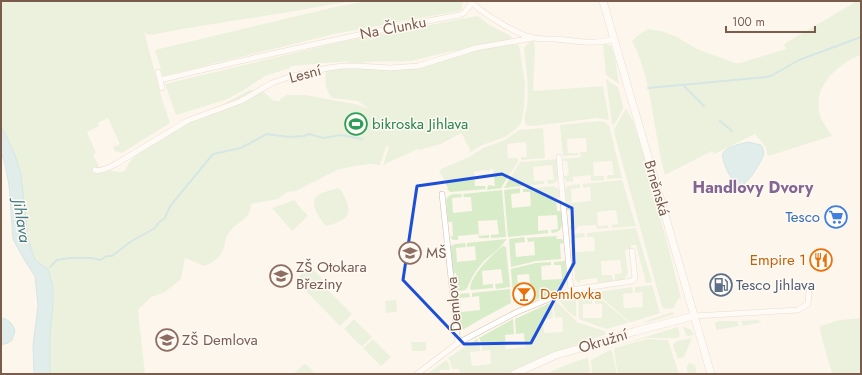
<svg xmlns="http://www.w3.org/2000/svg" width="862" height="375" font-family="Jost,sans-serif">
  <rect width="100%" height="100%" fill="#fdf6ec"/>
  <!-- green -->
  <path fill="#d8ecc9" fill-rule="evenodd" d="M1,1H354C324,5 294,12 264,16C226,22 189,27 152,35L146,34L144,31L162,99L170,123L122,153L115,151L113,147L120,144L108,118L98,123L99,126L87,132L96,153L93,155L100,168L112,166L111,171L120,172L125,171C135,145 179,127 203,115C219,107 234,98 249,90L264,92L274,101H280V99L287,95H305L355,104L369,109L358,101L332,98C324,88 325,82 326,70L329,68L351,61L290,66V68L265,76L241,92L225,100L176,115L165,84L344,41L478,16L488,24L511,36V40L475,45C490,47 505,44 519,45L525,83L524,108L521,123L516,129L505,137L482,145L469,153L470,149L461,133L441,144L419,150L418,149L383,165L389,147L386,146L380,165L370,164L355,166L337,170L296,191L287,192L278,199L251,204C250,221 240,219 231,230C223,240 227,242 223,250C219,259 212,263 204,266L185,258L181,279L165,292L151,297L138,310L145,374H50V336L53,303V287L48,269L35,260L28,238L21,174L1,125ZM456,50C440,58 403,72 386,70C378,68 369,65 362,62L411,61Z
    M367,1H463L462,9L459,11L334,34L163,76L155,50L335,7Z
    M857,1H861V55C839,63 814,85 819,111C820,120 827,128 832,136L768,156L765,146L755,134L714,154L712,151L665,175C662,164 659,153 658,142C651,107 649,74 632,41L640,34L648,29L661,31L677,37L697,49L735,63H740L786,49L784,44Z
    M534,41L535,51L533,91L603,86L609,120L597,118L534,126L526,125C523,119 526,112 527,106C529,87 526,67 524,48L528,43Z
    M604,43L611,46L615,58L619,84L606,75L603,45Z
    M606,79L618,87L623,105V109L614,125L612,124Z
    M626,108L633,121L646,162L648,177L666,238L681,298L678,299L674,308L665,309L662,307L615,136L614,130Z
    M600,121L605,122L609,126L622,178L607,179V175H614L612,161L593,162L594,176H604V180L591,181V175L573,177V182L566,181L564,176L569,175L567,161H563V159L581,157L580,152H587L586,138L567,139L568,153H578V155L563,156L560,125Z
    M543,128L545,158L521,160V157H527L526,142L507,144L508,158H518V162L502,186V188L487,190L488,185L495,186L493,169H490V171L481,170V171L474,172L475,186H485L486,189L450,192L447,189L448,188L439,170L471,156L483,148L505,140L519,130Z
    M557,159C558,172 564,183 548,184L547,180H554L552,165L533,167L534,181H544V184L504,188L520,162Z
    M622,180L636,226L612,228L611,225L618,224L616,210L597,212L598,226L608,225V228L597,229L596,225L578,226L575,231L571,230L570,226L573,225L571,210H567L565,190L567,186L580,184V188L571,189L572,203L591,201L590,187L583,188V184Z
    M554,186L560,191L561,197L556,198L557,211H561C562,221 565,232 552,233L551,230L558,229L557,215L538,216V231L548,230V233L508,237L504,190L520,188V193L511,194L512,208L531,206L530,192H523V189Z
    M338,188L341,190C353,212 352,220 326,226C321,221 308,202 317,196C322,192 331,190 338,188Z
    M502,190L506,237L491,238V235L499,234L497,220L478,221L479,236L489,235V238H479L478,234L458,236V240H453L450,237L453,236L452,222H448L446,200C449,193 455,194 461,194L462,197L452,198L453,213L472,211L471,197H464L463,194Z
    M294,200L308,216L292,231L272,208Z
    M636,228L652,282L646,283L636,245H631V249L625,250L628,273L624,280L615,281V274L622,273L620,260L601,261L602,275H612L613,281L598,283L597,278L580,280V283C573,280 575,277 575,272L574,271L571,240L575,234L584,233L585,237L575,238L576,252L595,251L594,237H587V233Z
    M557,236L556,239H562L564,243L560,244L561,259L536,261L511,267L509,239L524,237L525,242L515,243L516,257L535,255L534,241L528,242L527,238Z
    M506,239C504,246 490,255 484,261C479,267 473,274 470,282C468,285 468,288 465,290C461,292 456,290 453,287H457L456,273H452L450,249L451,246L455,244L465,243L466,247L456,248L457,262L476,260L475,246L467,247V243Z
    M503,246L506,247L510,287L496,289L495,284L503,283L501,269L482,271L483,285L493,284V288L471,290L470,288C472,274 492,254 503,246Z
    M565,261L567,282L564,288L526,304L525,302L527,297L531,296L529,274L517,275L519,297H514V307L511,269L536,263L551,262V265L541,266L542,280L562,279L561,265H554V262Z
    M310,266L331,288L328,290L352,314L340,326L295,280Z
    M652,285L660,313L632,322H629L601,297L598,292L632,287L633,293L623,294L624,308L643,307L642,292L635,293V287Z
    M510,289L511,303L483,318L457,333L455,296L459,294L469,293L470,297L460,298L461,312L480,310L479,296L472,297V293Z
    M594,291L600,298L628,322L627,323L606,329L579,319L578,294L592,292V304H583V318H602V304H595Z
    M576,294V315L575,317L567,310L559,300L563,297Z
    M396,300L397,312L386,313L385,301Z
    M553,301H556L577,322L604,331L607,334L547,355L507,374H460L459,369H452L451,363L448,358L477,339L480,344V351L470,352L472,366L491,364L490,350L482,351V344L479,338L513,319L514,334L505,335L506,349L525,347L524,333L516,334L515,319L552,302L553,318L543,319L544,333L563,332L562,317L555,318Z
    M672,312L675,314L649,322H643Z
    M861,318V374H832L820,331V326L840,320Z
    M354,319L372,337L362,347L344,329Z
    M757,320L762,322L743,326L741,321Z
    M719,321H737L739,326L716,330L715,323Z
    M683,326L691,330L694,335L689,336L686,335Z
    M678,327L680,334L679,337L676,338H646L613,347Z
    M692,338L684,357L678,359L673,346L674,343L677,341Z
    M373,339L391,357L381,366L363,348Z
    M647,339L668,340L679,374H619L617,370L614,350L615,348Z
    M411,342H426V351H412Z
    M610,350L612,351L617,374H592L591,360Z
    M586,358H588L590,374H545L561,367Z
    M446,360L449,364L450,370H440V374H427Z
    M689,363L695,365L697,374H689L688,372H687V367Z
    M304,364L307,365L315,374H293Z"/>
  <!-- water -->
  <path fill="#bfe3e8" stroke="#a5d3da" d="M1,125L15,155L21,174L28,238L35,260L48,269L53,287V303L50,336V374H34L33,345L38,306L35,276L25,261L13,239L9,185L5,164L1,152Z
    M748,142L761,145C766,151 763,158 759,164C756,170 747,184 741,185C733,187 720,159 723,153C727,146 741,144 748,142Z
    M1,318C9,319 13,324 15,331L12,340L8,343L1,345Z"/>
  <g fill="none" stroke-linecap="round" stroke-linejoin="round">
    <!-- stream -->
    <path stroke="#a5d3da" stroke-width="2" d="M683,85L704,106
      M648,88L766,77L771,76L799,60L861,37
      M720,121L732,131
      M50,267L57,260L70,258H92L100,260L107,256H112L130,242L155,228L159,222L164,219L171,205L213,154L241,148L267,134L289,137L304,136L309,134L323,138L341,135L362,139"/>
    <!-- minor casing -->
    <g stroke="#d1beb0" stroke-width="6">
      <path id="minor" d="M470,1C482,13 517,35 534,38C541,39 549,39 556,39C575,41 595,45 614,39
        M158,72L162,88
        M160,80C260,56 359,33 460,15L464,13L472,3
        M559,157L571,290
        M95,170C102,172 109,167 116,164L187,121L241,101L272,83L289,77L328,68L343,66H359L390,68L418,66L476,48L533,38
        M442,194L458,343
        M694,316L798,310L808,304L809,291
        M417,374L458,343L517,312L571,290L632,281L635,278L632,251"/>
    </g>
    <!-- tertiary casing -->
    <g stroke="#d1beb0" stroke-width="8">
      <path id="tertiary" d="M514,374L556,355L592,345L636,331L694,316"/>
    </g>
    <!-- secondary casing -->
    <g stroke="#d6c0b0" stroke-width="8">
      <path id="secondary" d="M603,1L711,374"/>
    </g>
    <!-- minor -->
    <use href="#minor" stroke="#fff" stroke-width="5"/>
    <!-- tertiary -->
    <use href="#tertiary" stroke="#fff" stroke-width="7"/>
    <!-- secondary -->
    <use href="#secondary" stroke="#fff" stroke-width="7"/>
  </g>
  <!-- marked area -->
  <path d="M0 0H862V375H0ZM502,174L572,208L574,263L531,343L464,344L403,280L417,186Z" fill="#fdf6ec" fill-opacity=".55" fill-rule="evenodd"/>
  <path fill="none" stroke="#1d4ed8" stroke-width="3" stroke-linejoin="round" d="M502,174L572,208L574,263L531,343L464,344L403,280L417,186Z"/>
  <!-- icons -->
  <defs>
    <g id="stadium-ring" transform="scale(1.15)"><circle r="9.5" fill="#fffaf3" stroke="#2e9e5b" stroke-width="1.5"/><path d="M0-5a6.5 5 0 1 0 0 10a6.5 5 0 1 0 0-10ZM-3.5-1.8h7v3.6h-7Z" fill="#2e9e5b"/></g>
    <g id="supermarket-ring" transform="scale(1.15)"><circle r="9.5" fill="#fffaf3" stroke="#3f7fe0" stroke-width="1.5"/><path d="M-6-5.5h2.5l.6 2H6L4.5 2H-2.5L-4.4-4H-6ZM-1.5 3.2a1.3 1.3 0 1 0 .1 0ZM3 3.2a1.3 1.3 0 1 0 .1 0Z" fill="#3f7fe0"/></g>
    <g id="school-ring" transform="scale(1.15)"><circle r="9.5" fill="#fffaf3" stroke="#8d6e63" stroke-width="1.5"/><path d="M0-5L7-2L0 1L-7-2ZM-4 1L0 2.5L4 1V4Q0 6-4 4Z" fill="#8d6e63"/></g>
    <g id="restaurant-ring" transform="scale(1.15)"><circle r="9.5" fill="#fffaf3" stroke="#e8710a" stroke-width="1.5"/><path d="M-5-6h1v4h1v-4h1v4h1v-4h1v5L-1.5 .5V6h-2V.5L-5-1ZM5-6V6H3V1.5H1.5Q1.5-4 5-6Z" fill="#e8710a"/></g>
    <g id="fuel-ring" transform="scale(1.15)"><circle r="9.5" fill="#fffaf3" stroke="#5c6f8a" stroke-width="1.5"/><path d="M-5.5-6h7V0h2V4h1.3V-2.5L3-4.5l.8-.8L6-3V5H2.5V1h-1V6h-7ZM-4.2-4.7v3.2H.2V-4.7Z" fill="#5c6f8a"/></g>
    <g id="bar-ring" transform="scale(1.15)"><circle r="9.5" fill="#fffaf3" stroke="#e8710a" stroke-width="1.5"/><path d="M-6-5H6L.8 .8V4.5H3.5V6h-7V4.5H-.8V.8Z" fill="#e8710a"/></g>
  </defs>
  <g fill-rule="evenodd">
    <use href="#stadium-ring" x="356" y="124"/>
    <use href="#supermarket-ring" x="836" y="217"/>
    <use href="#school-ring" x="410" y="253"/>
    <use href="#restaurant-ring" x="821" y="260"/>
    <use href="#school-ring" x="281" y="276"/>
    <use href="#fuel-ring" x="721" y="285"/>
    <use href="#bar-ring" x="524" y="294"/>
    <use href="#school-ring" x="167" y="340"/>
  </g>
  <g text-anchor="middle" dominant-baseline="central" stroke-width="3" stroke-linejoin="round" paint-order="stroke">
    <!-- street labels -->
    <g font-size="15" fill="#7a5c4d" stroke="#fffaf3">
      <text transform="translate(393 28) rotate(-11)">Na Člunku</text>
      <text transform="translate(305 74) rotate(-15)">Lesní</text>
      <text transform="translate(657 188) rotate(74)">Brněnská</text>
      <text transform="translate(454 304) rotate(-95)">Demlova</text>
      <text transform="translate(603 341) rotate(-17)">Okružní</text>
    </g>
    <!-- leisure labels -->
    <g font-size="15" fill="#27864d" stroke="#fffaf3" text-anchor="start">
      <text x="372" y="124">bikroska Jihlava</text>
    </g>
    <!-- shop labels -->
    <g font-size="15" fill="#366cbe" stroke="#fffaf3" text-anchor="end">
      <text x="820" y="217">Tesco</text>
    </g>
    <!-- education labels -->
    <g font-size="15" fill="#785e54" stroke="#fffaf3" text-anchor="start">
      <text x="426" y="253">MŠ</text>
      <text x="296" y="267">ZŠ Otokara<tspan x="296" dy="17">Březiny</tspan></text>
      <text x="182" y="340">ZŠ Demlova</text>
    </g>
    <!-- food labels -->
    <g font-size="15" fill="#c56008" stroke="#fffaf3" text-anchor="end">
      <text x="806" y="260">Empire 1</text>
      <text x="540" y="294" text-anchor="start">Demlovka</text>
    </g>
    <!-- service labels -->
    <g font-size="15" fill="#4e5e75" stroke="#fffaf3" text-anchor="start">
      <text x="736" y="285">Tesco Jihlava</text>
    </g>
    <!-- neighbourhood labels -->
    <g font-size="16" font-weight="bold" fill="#846695" stroke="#fffaf3">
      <text x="753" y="187">Handlovy Dvory</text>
    </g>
    <!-- water labels -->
    <g font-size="16" font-style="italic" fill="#437c86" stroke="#fffaf3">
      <text transform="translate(22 221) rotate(81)">Jihlava</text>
    </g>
  </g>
  <!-- border -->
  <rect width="862" height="375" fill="none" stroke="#7a5c4d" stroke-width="4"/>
  <!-- scale -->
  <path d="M726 26v6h89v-6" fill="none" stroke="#7a5c4d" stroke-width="2"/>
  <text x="732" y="26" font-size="12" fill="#7a5c4d" stroke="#fffaf3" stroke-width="3" paint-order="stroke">100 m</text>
</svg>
